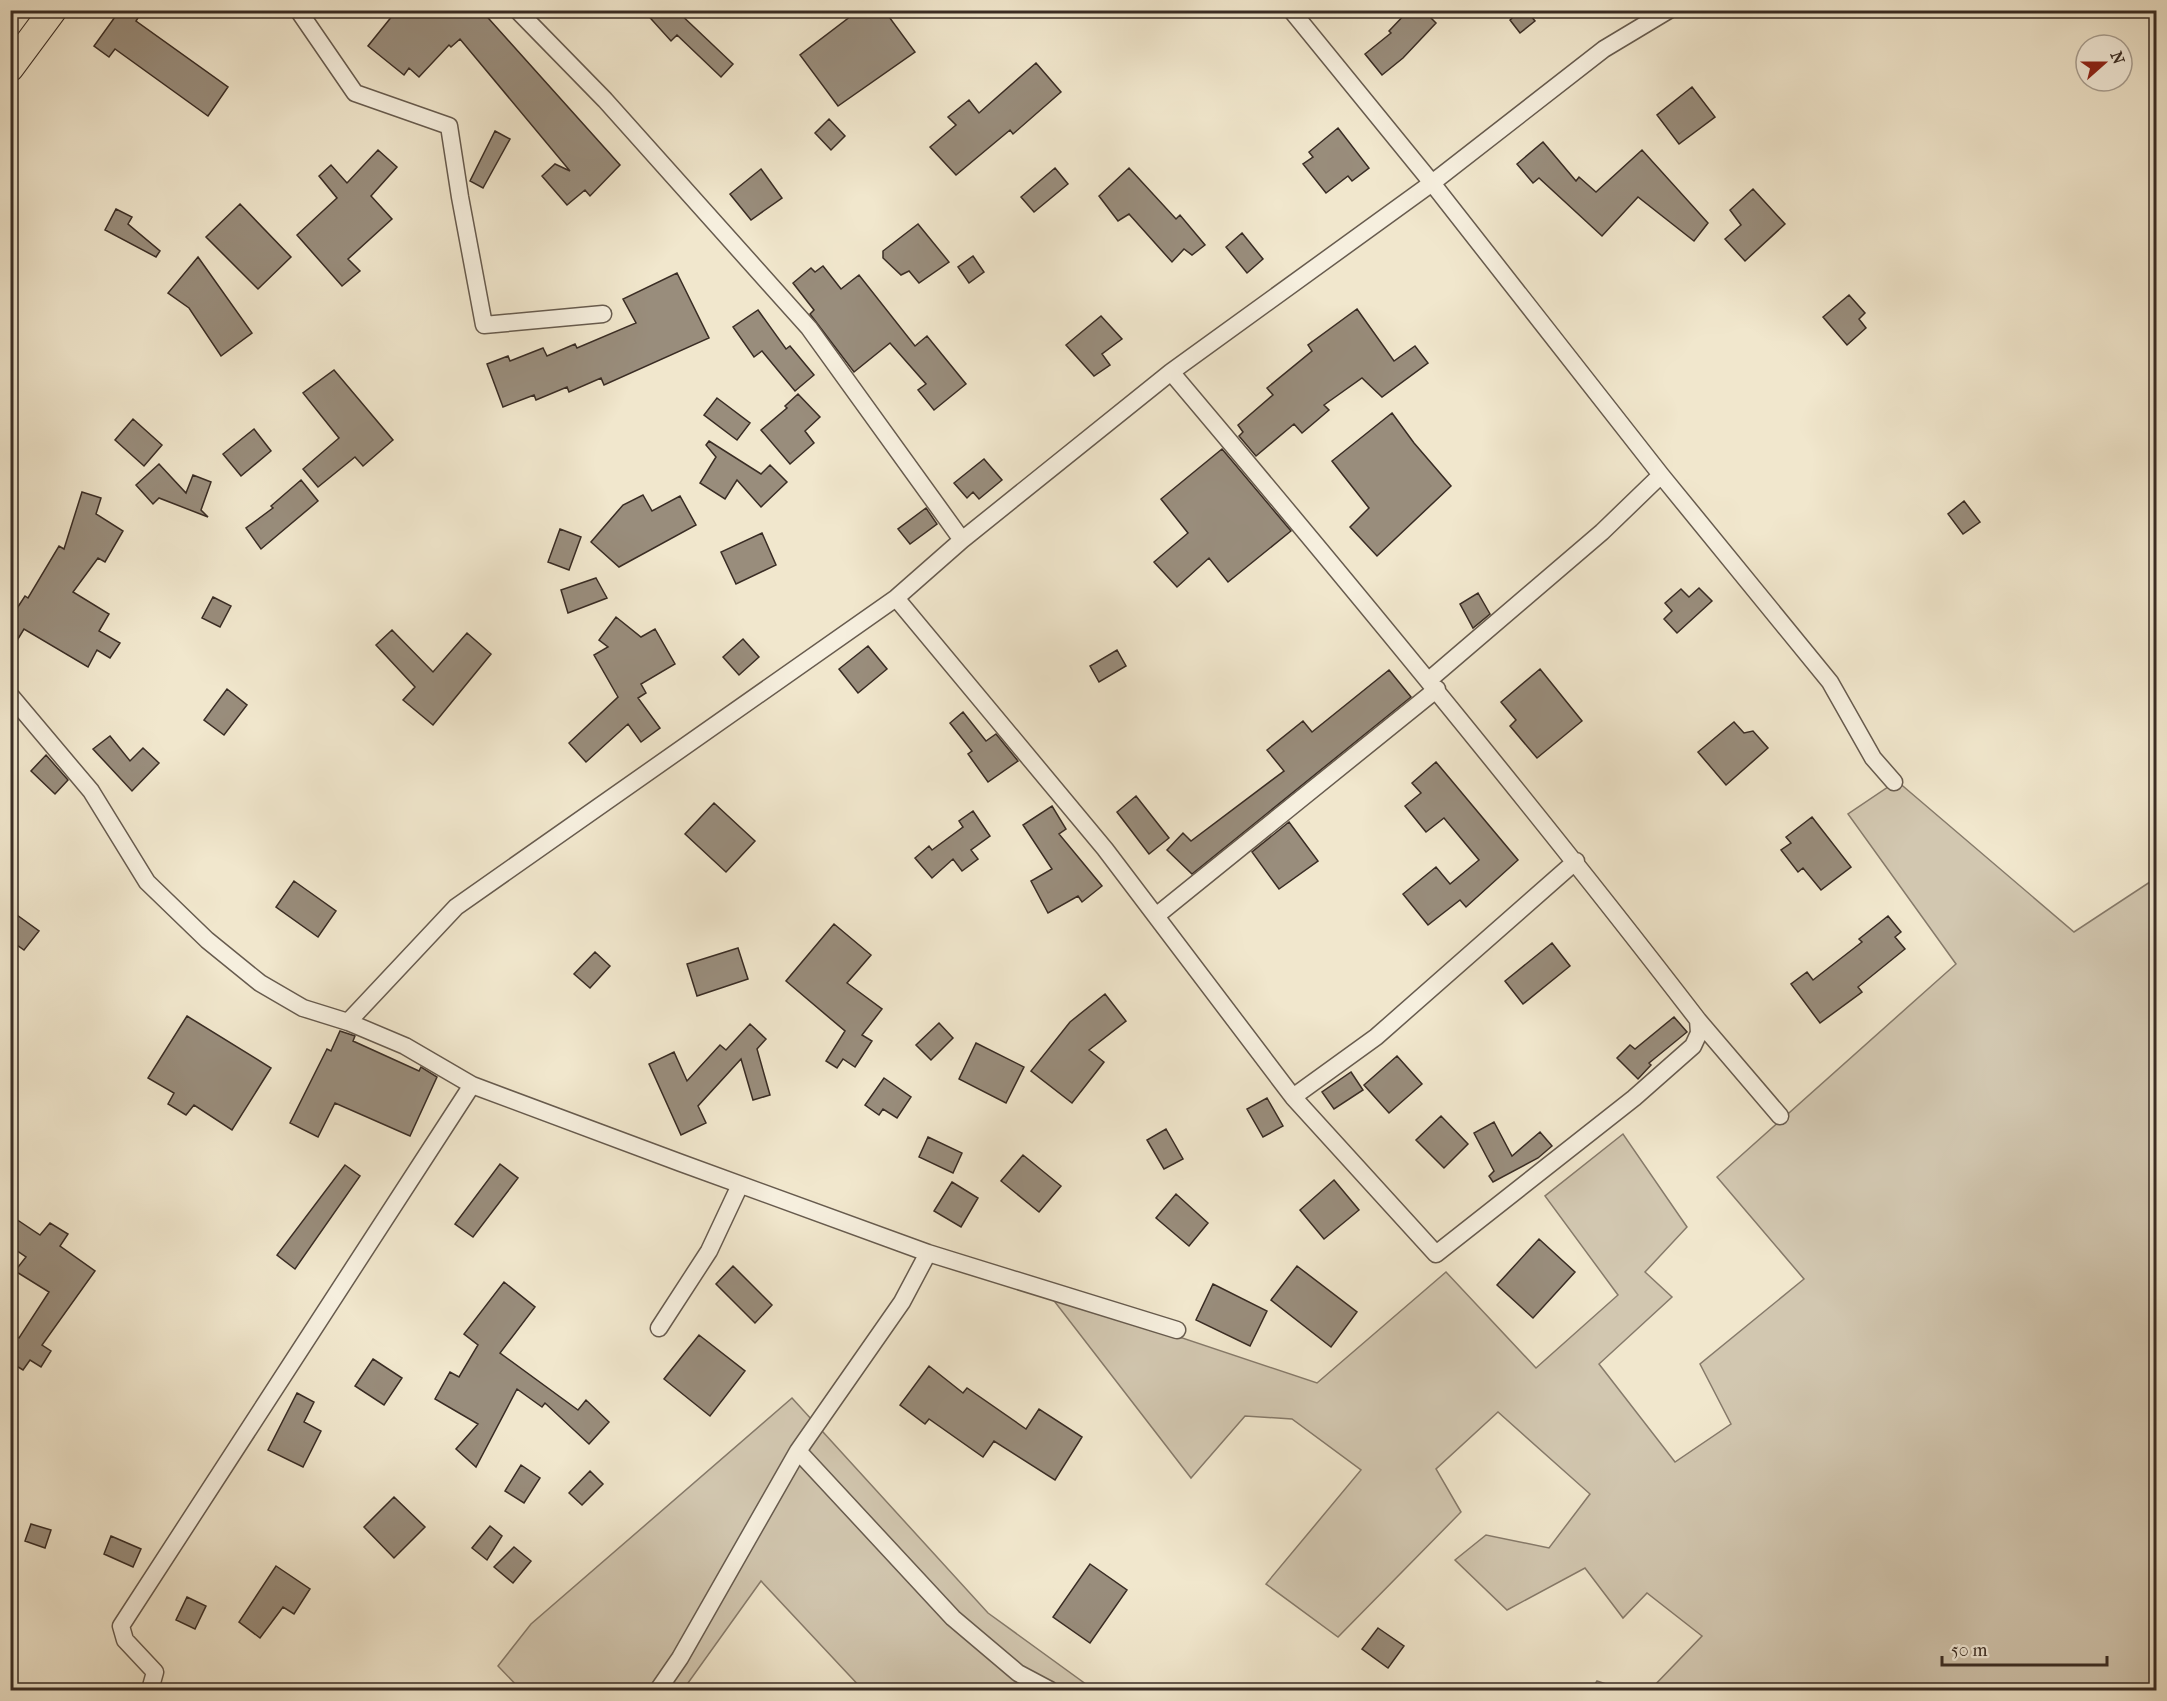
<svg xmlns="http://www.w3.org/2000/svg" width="2167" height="1701" font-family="'IM FELL French Canon',serif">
  <rect width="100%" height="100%" fill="#f1e7cd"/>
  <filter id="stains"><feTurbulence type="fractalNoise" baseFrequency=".00333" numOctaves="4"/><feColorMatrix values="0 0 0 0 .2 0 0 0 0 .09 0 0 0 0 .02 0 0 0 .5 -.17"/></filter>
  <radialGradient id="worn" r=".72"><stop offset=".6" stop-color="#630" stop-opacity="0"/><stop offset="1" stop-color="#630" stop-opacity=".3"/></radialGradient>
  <!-- green -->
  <path fill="#d2c7b0" stroke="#867a6a" stroke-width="1.5" d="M1897,781L2074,932L2156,878V1690H1650L1702,1636L1647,1593L1623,1618L1585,1568L1507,1610L1455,1560L1486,1535L1549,1548L1590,1494L1498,1412L1436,1469L1461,1512L1338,1637L1266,1584L1361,1470L1292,1419L1245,1416L1191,1478L1048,1293L1317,1383L1446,1272L1536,1368L1618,1295L1545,1196L1623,1134L1687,1227L1645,1272L1672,1297L1599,1364L1675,1462L1731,1424L1700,1364L1804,1279L1717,1177L1956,964L1848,814Z
    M792,1398L988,1613L1094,1690H863L761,1581L683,1690H521L498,1666L531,1624Z
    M1597,1681L1624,1690H1591Z"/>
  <!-- building -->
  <path fill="#998d7c" stroke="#392c24" stroke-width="1.5" d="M120,10H143L136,21L228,87L208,116L115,49L109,57L94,46Z
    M397,10H481L620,165L590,196L585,190L567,205L542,176L555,164L570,171L460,39L451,47L449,45L419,77L409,68L404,75L368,46Z
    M643,10H676L733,64L721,77L677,35L671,41Z
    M859,10H884L915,52L838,106L800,55Z
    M1409,10H1423L1436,23L1403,58L1382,75L1365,54L1391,33L1389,31Z
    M1521,10H1526L1535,21L1520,33L1510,20Z
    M1036,63L1061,92L1013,134L1010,130L956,175L930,147L956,125L948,117L969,100L979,113Z
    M1692,87L1715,117L1679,144L1657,115Z
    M829,119L845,136L831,150L815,133Z
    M1338,128L1369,168L1352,181L1348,176L1326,193L1303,164L1313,157L1309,152Z
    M495,131L510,139L483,188L470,181Z
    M1543,142L1576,181L1579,177L1596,192L1642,150L1708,223L1694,241L1638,197L1602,236L1539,178L1533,183L1517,164Z
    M378,150L397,167L371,196L392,219L348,259L360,271L342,286L297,235L337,198L319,176L331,165L347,183Z
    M1055,168L1068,184L1034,212L1021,197Z
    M1129,168L1176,219L1180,215L1205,245L1192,255L1184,249L1172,262L1129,214L1118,221L1099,196Z
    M761,169L782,198L751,220L730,194Z
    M1753,189L1785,224L1745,261L1725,239L1741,225L1730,210Z
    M240,204L291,257L258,289L206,237Z
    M116,209L132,217L128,224L160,251L156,257L105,230Z
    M918,224L949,262L919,283L909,271L901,275L883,258V251Z
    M1242,233L1263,259L1247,273L1226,247Z
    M973,256L984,272L969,283L958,267Z
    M198,257L252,333L221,356L189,308L168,293Z
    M823,266L841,289L859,275L915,346L927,336L966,384L934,410L918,390L926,384L890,343L854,372L810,314L814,310L793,283L811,268L815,272Z
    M677,273L709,338L604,385L601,378L569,392L567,387L536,400L534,395L503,407L487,364L508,356L510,361L543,348L547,356L575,344L577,348L636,323L623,299Z
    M1849,295L1865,313L1859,319L1866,328L1847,345L1823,317Z
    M1357,309L1394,361L1415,346L1428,363L1382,397L1362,378L1324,405L1329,410L1302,433L1294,424L1256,456L1239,436L1243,432L1238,425L1273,395L1267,388L1312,351L1308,345Z
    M758,310L786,349L790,346L814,375L795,391L762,351L754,357L733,327Z
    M1101,316L1122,339L1102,354L1110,365L1094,376L1066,345Z
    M334,370L393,440L363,466L355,457L318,487L303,469L339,438L303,393Z
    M798,394L820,417L805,431L814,443L790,464L761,430L787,408L785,406Z
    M717,398L750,423L737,440L704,415Z
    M1392,413L1414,443L1451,486L1377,556L1350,527L1369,508L1332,461Z
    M133,419L162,445L144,466L115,440Z
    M254,429L271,451L241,476L223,454Z
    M709,441L761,474L770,465L787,482L761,507L737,480L725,499L700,483L716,457L706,445Z
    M1222,449L1291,531L1228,582L1209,558L1177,587L1154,562L1188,533L1161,499Z
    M984,459L1002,480L979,499L973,492L967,498L954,483Z
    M159,464L186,493L193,475L211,482L201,510L208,517L159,498L153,504L136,485Z
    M301,480L318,501L261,549L246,528L273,508L271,506Z
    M82,492L101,498L96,514L123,531L105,562L98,558L73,592L109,614L99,631L120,643L110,658L97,650L88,667L24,629L10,652V619L25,596L28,598L59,546L64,549Z
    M643,495L652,511L680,496L696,525L619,567L591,542L623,505Z
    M1964,501L1980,522L1963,534L1948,514Z
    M926,508L937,524L910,544L898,529Z
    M560,529L581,537L569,570L548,562Z
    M762,533L776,565L736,584L721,552Z
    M596,578L607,598L568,613L561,590Z
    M1699,588L1712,601L1677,633L1664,619L1672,611L1665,603L1681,589L1689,597Z
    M1478,593L1490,614L1473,628L1460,604Z
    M213,597L231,606L220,627L202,618Z
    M616,617L641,637L655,629L675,664L641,684L646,693L638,698L660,728L641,742L628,724L586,762L569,743L618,697L594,655L608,647L599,640Z
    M392,630L433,672L467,633L491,654L433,725L403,700L415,687L376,645Z
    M743,639L759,657L739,675L723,657Z
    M868,646L887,669L858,693L839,669Z
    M1117,650L1126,666L1099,682L1090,666Z
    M1540,669L1582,721L1537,758L1510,726L1516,720L1501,702Z
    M1389,670L1411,697L1192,874L1167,850L1183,833L1191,841L1284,771L1267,750L1303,721L1312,732Z
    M227,689L247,705L224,735L204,720Z
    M963,712L986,741L996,734L1018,761L988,782L968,754L972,751L950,723Z
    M1734,722L1744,733L1753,731L1768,748L1726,785L1698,752Z
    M110,736L130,761L143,748L159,763L132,791L93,749Z
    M46,755L68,780L55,794L31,771Z
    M1436,762L1518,860L1466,907L1460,900L1428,925L1403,894L1436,867L1450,884L1479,860L1444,818L1426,832L1405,806L1421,793L1412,783Z
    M1136,796L1169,838L1149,854L1117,812Z
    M714,803L755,841L726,872L685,834Z
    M1052,806L1066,829L1059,834L1102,886L1082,902L1078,896L1048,913L1031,881L1052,869L1023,825Z
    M973,811L990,836L971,850L978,859L962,871L953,859L932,878L915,858L929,846L932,850L963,827L959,821Z
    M1812,817L1851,867L1821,890L1803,868L1798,872L1781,850L1791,843L1786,837Z
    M1289,822L1318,861L1279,889L1252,852Z
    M294,881L336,911L318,937L276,907Z
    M10,910L39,931L24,950L10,940Z
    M1888,916L1901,932L1895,937L1905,949L1858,987L1862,992L1820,1023L1791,984L1807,972L1813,980L1862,942L1859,939Z
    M834,924L871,955L847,983L882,1009L862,1035L872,1041L855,1067L843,1059L837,1068L826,1061L845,1031L786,981Z
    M1552,943L1570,966L1523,1004L1505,981Z
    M738,948L748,979L697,996L687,964Z
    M595,952L610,966L590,988L574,974Z
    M1105,994L1126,1021L1089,1050L1104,1062L1072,1103L1031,1071L1070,1022Z
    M187,1016L271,1068L232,1130L194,1105L186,1115L168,1104L174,1093L148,1078Z
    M1674,1017L1687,1032L1649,1063L1651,1065L1638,1079L1617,1058L1630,1045L1635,1049Z
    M939,1023L953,1038L931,1060L916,1045Z
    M750,1024L766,1039L757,1049L770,1095L753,1100L741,1059L698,1106L706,1123L681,1135L649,1064L674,1052L687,1081L720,1045L726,1050Z
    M340,1031L355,1036L353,1041L419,1071L421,1067L437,1077L410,1136L335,1103L318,1137L290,1123L327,1049L331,1051Z
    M976,1043L1024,1067L1006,1103L959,1079Z
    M1397,1056L1422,1084L1389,1113L1364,1085Z
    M1351,1072L1363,1090L1334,1109L1322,1092Z
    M884,1078L911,1097L897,1118L883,1109L879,1115L865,1105Z
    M1267,1098L1283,1126L1263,1137L1247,1109Z
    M1441,1116L1468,1144L1444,1168L1416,1140Z
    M1494,1122L1512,1156L1540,1132L1552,1146L1538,1158L1493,1182L1489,1176L1494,1171L1474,1133Z
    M1166,1129L1183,1159L1164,1169L1147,1140Z
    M928,1137L962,1153L953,1173L919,1157Z
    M1023,1155L1061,1186L1039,1212L1001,1181Z
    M500,1164L518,1178L473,1237L455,1224Z
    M345,1165L360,1176L295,1269L277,1255Z
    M1334,1180L1359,1210L1324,1239L1300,1210Z
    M952,1182L978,1198L961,1227L934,1211Z
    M1176,1194L1208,1223L1189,1246L1156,1218Z
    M10,1215L40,1235L50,1223L68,1234L60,1246L95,1271L42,1345L51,1351L41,1367L30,1360L23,1370L10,1362V1332L19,1338L49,1292L15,1271L26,1257L10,1246Z
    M1539,1239L1575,1272L1533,1318L1497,1285Z
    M733,1266L772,1305L755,1323L716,1284Z
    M1297,1266L1357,1312L1331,1347L1271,1300Z
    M504,1282L535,1307L500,1353L578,1410L586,1400L609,1422L589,1444L545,1403L542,1407L517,1389L476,1467L456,1449L478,1424L435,1399L450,1372L459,1377L478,1345L464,1334Z
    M1213,1284L1267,1311L1250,1346L1196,1320Z
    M699,1335L745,1371L710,1416L664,1379Z
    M373,1359L402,1378L384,1405L355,1386Z
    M929,1366L963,1393L967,1388L1026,1429L1039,1409L1082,1437L1055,1480L994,1441L983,1457L929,1419L925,1424L900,1405Z
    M297,1393L314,1402L304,1422L321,1431L303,1467L268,1450Z
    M521,1465L540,1478L524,1503L505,1491Z
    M590,1471L603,1484L582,1505L569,1493Z
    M394,1497L425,1527L394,1558L364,1527Z
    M31,1524L51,1530L45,1548L25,1541Z
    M490,1526L502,1536L487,1560L472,1548Z
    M111,1536L141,1549L133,1567L104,1554Z
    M514,1547L531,1561L513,1583L494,1567Z
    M1090,1564L1127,1590L1090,1643L1053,1617Z
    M276,1566L310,1589L294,1614L283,1607L260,1638L239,1622Z
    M187,1597L206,1606L195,1629L176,1620Z
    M1378,1628L1404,1646L1388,1668L1362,1649Z"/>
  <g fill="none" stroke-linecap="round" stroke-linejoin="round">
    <!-- minor casing -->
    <g stroke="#675b4e" stroke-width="19">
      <path id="minor" d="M298,10L355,93L449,126L460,197L484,325L603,314
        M517,10L605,100L809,328L962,540
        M1291,10L1432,183L1661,475L1830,682L1873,758L1894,782
        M1171,372C1351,585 1528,799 1698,1020L1699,1033L1693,1046L1634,1098L1436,1254L1293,1097
        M896,598L1105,849L1293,1097L1376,1037L1576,861
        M1429,680L1602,532L1661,475
        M10,695L91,791L147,882L207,940L260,983L303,1008L348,1022L405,1046L472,1085L681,1163L928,1253L1177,1330
        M1156,916L1437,689
        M1698,1020L1780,1116
        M348,1022L456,907L896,598L962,540L1171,372L1432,183L1604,49L1669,10
        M659,1328L709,1251L740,1185
        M798,1451L953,1618L1018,1673L1050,1690
        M150,1690L155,1672L125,1640L121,1626L472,1085
        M658,1690L680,1658L798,1451L902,1302L928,1253"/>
    </g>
    <!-- primary casing -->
    <g stroke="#392c24" stroke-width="29">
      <path id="primary" d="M10,68L53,10"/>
    </g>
    <!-- minor -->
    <use href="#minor" stroke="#f6efde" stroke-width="16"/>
    <!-- primary -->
    <use href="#primary" stroke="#f1e7cd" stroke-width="27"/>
  </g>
  <!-- margin -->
  <rect width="2167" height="1701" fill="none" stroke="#f1e7cd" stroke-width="36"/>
  <rect x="12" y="12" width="2143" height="1677" fill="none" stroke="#392c24" stroke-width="3"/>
  <rect x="18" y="18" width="2131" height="1665" fill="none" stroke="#392c24" stroke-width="1.5"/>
  <!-- north arrow -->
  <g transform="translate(2104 63) rotate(69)"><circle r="28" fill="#f6efde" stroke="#aaa194" stroke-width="1.5"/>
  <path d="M0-4.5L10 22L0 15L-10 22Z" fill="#8f2418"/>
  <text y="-9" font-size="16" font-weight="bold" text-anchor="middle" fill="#392c24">N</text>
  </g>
  <!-- scale -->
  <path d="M1942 1656v9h165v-9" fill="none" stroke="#392c24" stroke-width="3"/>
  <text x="1951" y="1656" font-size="18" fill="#392c24" stroke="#f6efde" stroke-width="4.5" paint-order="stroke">50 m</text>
  <rect width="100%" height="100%" filter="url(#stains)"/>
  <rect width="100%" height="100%" fill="url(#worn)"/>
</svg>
